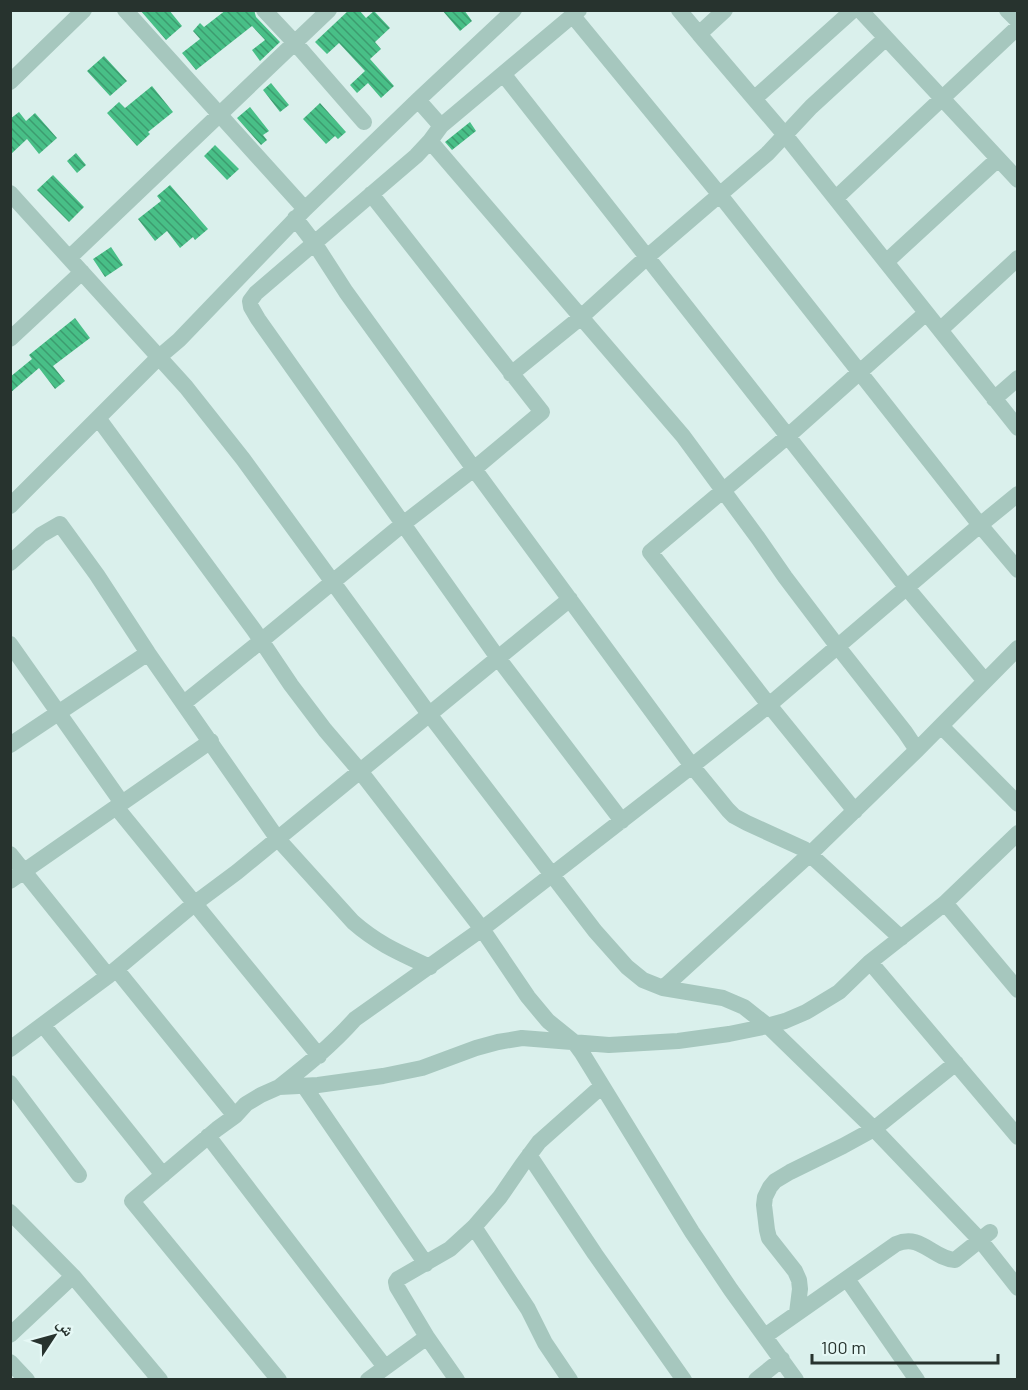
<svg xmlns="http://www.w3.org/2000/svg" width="1028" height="1390" font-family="Barlow,'Noto Naskh Arabic',sans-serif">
  <defs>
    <pattern id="building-back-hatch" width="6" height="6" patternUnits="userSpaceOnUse" patternTransform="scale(1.5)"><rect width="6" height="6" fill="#48bf87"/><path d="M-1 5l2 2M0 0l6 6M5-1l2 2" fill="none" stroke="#3c9c6f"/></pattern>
  </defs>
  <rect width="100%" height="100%" fill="#daf0ec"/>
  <!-- building -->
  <path fill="url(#building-back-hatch)" d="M140,10H169L182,26L166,40Z
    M226,10H254L256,17L280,42L260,61L252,50L265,40L252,26L196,70L182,53L200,39L193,31L200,23L204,27Z
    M349,10H359L366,18L374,11L390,28L375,42L381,49L370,59L394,86L381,98L368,83L357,93L350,85L365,71L339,43L327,54L315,42Z
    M442,10H464L472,21L460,31Z
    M104,56L127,81L110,96L87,71Z
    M271,83L289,105L280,112L263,90Z
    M152,86L173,112L148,132L150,134L137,146L107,113L119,102L125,108Z
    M320,103L346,132L338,139L335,136L326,144L303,119Z
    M250,107L269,131L263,135L267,140L261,145L237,118Z
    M19,112L26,121L35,113L57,138L39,154L27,139L10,155V119Z
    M470,122L476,131L452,150L445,142Z
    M215,145L239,169L227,180L204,156Z
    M76,153L86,165L77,173L67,161Z
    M53,175L84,207L69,222L37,190Z
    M170,185L208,229L195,240L193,237L180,248L167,231L155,241L138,219L161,201L157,196Z
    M111,247L123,265L105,277L93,259Z
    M75,318L90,338L53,366L65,381L55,389L39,368L10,393V377L32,359L29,355Z"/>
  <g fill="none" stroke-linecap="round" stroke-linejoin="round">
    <!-- minor -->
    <path stroke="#a6c7be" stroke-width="16" d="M125,10L305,209
      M264,10L296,44L364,122
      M579,10L441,126L430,141L416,156L256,293L250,301L251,307L258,319L498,658L622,821
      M679,10L699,34
      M725,10L699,34L785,135L1018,428
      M860,10L1018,180
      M1007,10L1018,21
      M573,16L720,195L980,525L1018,570
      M504,75L907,588L985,681
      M10,82L84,10
      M755,98L853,10
      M418,100L441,126
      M430,141L683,436L758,538L785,577L838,647L905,732L917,750
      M10,193L186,387L243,459L429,714L595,931L627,967L643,980L663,988L723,998L744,1007L768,1026L874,1129L980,1240L1018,1288
      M836,198L1018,27
      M295,218L315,244L346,292L474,469L692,766L728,810L734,816L747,823L804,849L901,938
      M69,258L329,10
      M886,262L998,159
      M940,330L1018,258
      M10,339L82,272
      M511,374L580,318L647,257L767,154L811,107L886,38
      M994,399L1018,378
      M98,418L254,630L291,685L325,730L360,771L482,929L528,997L548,1021L574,1042L582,1053L692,1232L731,1290L796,1380
      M10,506L159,357L179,340L305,209L418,100L514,10
      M10,563L41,535L60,524L97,575L148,653L277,838L353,922C378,944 400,953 430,967
      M10,644L122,803
      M184,703L261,641L403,524L474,469L542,412L371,194
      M941,726L1018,804
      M10,745L148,653
      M116,807L319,1056
      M855,811L769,705L650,552L788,436L926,313
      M10,854L108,976
      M10,881L211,741
      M945,903L1018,990
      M870,962L1018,1137
      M116,969L235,1116
      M663,988L810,854L917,750L1018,648
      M43,1025L163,1175
      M10,1049L108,976L194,904L237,872L570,599
      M10,1083L79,1175
      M304,1086L426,1264
      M279,1087C306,1066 332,1045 355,1019L482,929L692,766L769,705L980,525L1018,494
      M208,1136L385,1367
      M529,1155L595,1254L684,1380
      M10,1212L73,1276L160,1380
      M474,1227L528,1309L545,1343L570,1380
      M847,1279L917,1380
      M797,1313L800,1289L799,1280L795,1271L769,1238L767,1230L764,1205L765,1197L770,1187L775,1181L790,1172L843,1146L874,1129L956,1063
      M10,1335L73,1276
      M765,1336L896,1244C921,1233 932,1258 955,1260L990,1232
      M427,1337L457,1380
      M10,1362L27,1380
      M279,1380L132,1201L217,1129L235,1116L246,1104L261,1095L279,1087L318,1085L383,1076L422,1068L476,1048L498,1042L522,1038L609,1045L678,1041L729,1034L763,1027L785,1021L806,1012L839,992L870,962L945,903L1018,833
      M368,1380L427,1337L397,1287L396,1282L398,1279L450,1249L474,1227L500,1197L522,1165L539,1142L602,1086
      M756,1380L782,1359"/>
  </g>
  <!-- border -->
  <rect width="1028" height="1390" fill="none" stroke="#27332e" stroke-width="24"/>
  <!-- north arrow -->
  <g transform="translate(54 1336) rotate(54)" stroke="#e5f8f5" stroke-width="4.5" paint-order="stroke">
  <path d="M0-4.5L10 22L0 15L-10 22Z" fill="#27332e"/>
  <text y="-9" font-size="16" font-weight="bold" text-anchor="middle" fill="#27332e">ش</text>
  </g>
  <!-- scale -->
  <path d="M812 1354v9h186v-9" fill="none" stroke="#27332e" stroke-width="3"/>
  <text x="821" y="1354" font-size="18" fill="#27332e" stroke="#e5f8f5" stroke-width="4.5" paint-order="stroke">100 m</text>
</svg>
